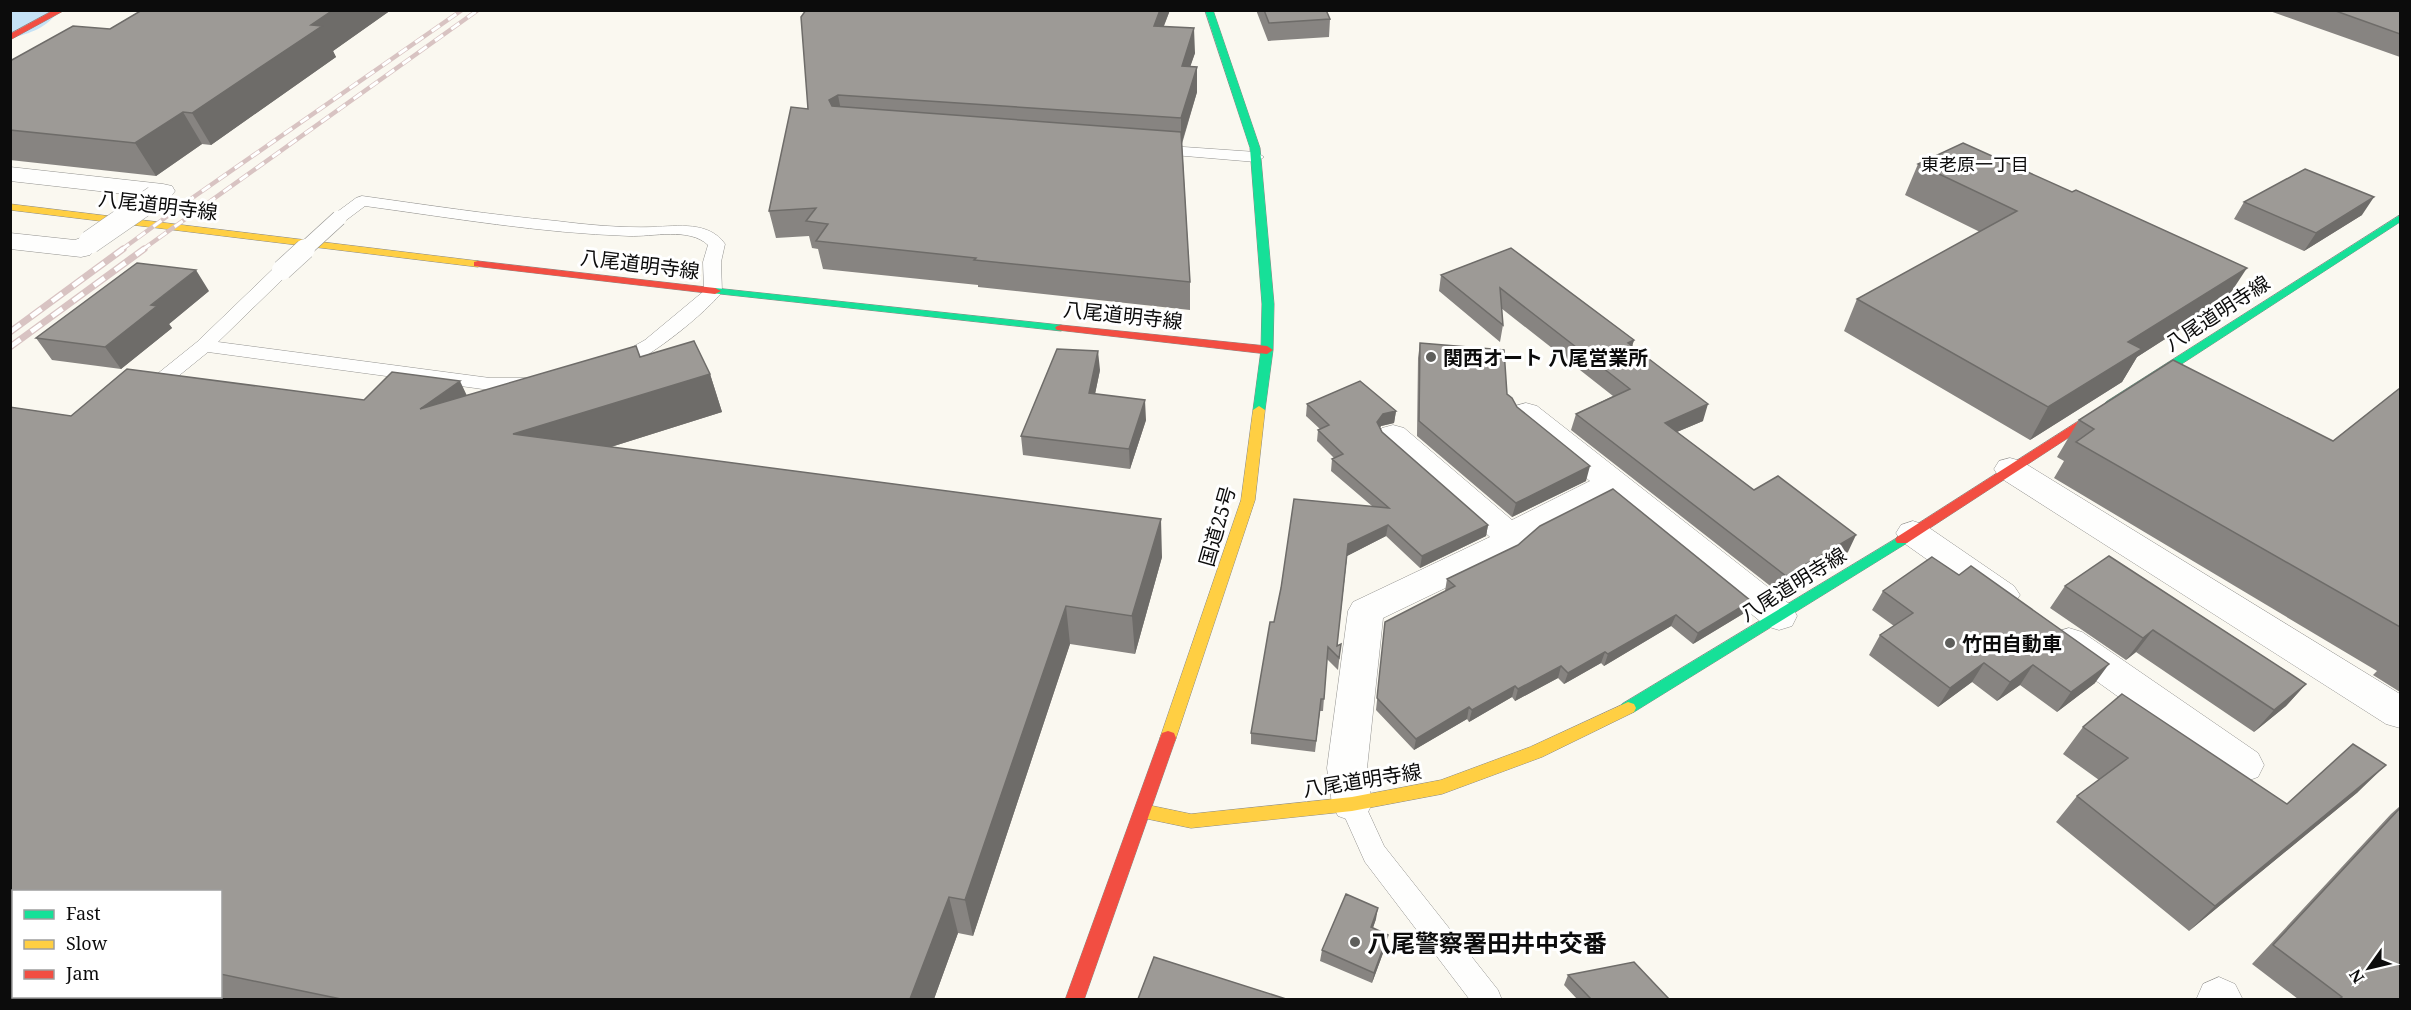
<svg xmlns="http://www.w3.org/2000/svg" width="2411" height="1010" font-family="'Noto Serif','Noto Sans JP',serif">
  <rect width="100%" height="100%" fill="#faf8f0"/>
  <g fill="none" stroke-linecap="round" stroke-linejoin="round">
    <!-- river -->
    <path fill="#c5e2f6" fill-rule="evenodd" d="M10,10H59C48,27 30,34 10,38Z"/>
    <!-- lane casing -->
    <g stroke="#93928f" stroke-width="1">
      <path id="lane" d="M1155,145L1256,152L1264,157L1256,162L1150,153L1147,150Z
        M362,196C427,205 492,215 557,221C589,225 621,228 653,227C678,226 709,221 725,244L721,262L722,292C707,312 631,376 606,370L604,366L606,362L645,340L704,291L703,262L708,245C689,227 653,237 629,236C540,233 453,218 365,206L345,221H333L331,218L333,215L356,198Z
        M282,265L288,266L291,270L288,274L218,342L490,378H534L541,380L544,384L541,388L534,390H490L208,352L155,395H141L138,391L141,387L197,342L276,266Z
        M1352,793L1361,796L1384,846L1498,990L1502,1000H1470L1365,862L1339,804L1343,796Z"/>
    </g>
    <!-- street casing -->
    <g stroke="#93928f" stroke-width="1">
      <path id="street" d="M10,167L163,184L172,186L175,191C168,202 159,206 146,202L143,196L10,181Z
        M10,233L75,240L90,234L99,236L103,242L90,255L81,257L10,249Z
        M1526,403L1537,406L1792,606L1797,616L1792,626L1779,630L1766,626L1610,498L1536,536L1514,555L1383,618L1367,768L1372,804L1366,816L1352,821L1338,816L1332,804L1327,768L1348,611L1353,602L1490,537L1382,442L1377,435L1382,428L1393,425L1404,428L1512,520L1590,481L1515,420L1511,413L1515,406Z
        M2010,458L2021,461L2400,694V728L2386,724L1999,477L1994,469L1999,461Z
        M1913,521L1925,525L2014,586L2020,595L2014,604L2002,608L1990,604L1901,541L1896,533L1901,525Z
        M2069,628L2082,632L2258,753L2264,765L2258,777L2244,782L2230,777L2056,652L2051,642L2056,632Z
        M2219,977L2235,984L2243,1000H2196L2203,984Z"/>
    </g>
    <!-- fast casing -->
    <g stroke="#8a8985" stroke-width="1">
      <path id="fast" d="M1205,10H1213L1260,148L1274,304L1273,350L1265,410L1259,414L1253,410L1261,350L1262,304L1250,148Z
        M2400,215V222L2114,408H2106L2104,405L2106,402Z
        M715,288L1061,325L1067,328L1061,331L711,293V289Z
        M1902,535L1907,537L1909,540L1907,543L1634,712L1628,714L1622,712L1620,708L1622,704Z"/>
    </g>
    <!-- slow casing -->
    <g stroke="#8a8985" stroke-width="1">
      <path id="slow" d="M10,204L478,261L483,264L478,267L10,210Z
        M1259,406L1265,410L1255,500L1176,738L1174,743L1168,745L1162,743L1160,738L1241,500L1253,410Z
        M1628,702L1634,704L1636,708L1634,712L1542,757L1442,794L1352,811L1191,828L1143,818L1137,816L1135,811L1137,806L1143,804L1191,814L1352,797L1441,780L1530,747Z"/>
    </g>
    <!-- jam casing -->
    <g stroke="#8a8985" stroke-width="1">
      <path id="jam" d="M54,10H65L10,40V34Z
        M478,261L715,288L721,291L715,294L474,266V262Z
        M1061,325L1267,346L1273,350L1267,354L1057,330L1055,328L1057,326Z
        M2110,401L2114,402L2116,405L2114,408L1907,543H1897L1895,540L1897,537Z
        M1168,731L1174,733L1176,738L1084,1000H1065L1160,738L1162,733Z"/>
    </g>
    <!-- lane -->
    <use href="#lane" fill="#fefefd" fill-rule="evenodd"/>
    <!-- street -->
    <use href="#street" fill="#fefefd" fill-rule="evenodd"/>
    <!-- fast -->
    <use href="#fast" fill="#16e098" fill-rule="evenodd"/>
    <!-- slow -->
    <use href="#slow" fill="#ffcf43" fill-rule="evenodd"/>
    <!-- jam -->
    <use href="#jam" fill="#f24e42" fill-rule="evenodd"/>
    <!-- rail-far1 casing -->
    <g stroke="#d8c3c2" stroke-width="4.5">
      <path id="rail-far1" d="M121,250L195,196L462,10
        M142,250L478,10"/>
    </g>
    <!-- rail casing -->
    <g stroke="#d8c3c2" stroke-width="7">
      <path id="rail" d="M10,332L123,249
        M10,347L144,249"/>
    </g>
    <!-- rail-far1 -->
    <use href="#rail-far1" stroke="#fff" stroke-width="3" stroke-dasharray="10" stroke-linecap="butt"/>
    <!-- rail -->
    <use href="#rail" stroke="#fff" stroke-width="4.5" stroke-dasharray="13" stroke-linecap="butt"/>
    <!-- lane-bridge-far1 casing -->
    <g stroke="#93928f" stroke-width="16" stroke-linecap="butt">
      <path id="lane-bridge-far1" d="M304,250L339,218"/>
    </g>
    <!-- lane-bridge casing -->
    <g stroke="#93928f" stroke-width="21" stroke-linecap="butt">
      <path id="lane-bridge" d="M282,270L305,249"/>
    </g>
    <!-- street-bridge casing -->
    <g stroke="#93928f" stroke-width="24" stroke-linecap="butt">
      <path id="street-bridge" d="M90,242L155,197"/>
    </g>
    <!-- lane-bridge-far1 -->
    <use href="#lane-bridge-far1" stroke="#fefefd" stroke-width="15"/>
    <!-- lane-bridge -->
    <use href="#lane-bridge" stroke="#fefefd" stroke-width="20"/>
    <!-- street-bridge -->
    <use href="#street-bridge" stroke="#fefefd" stroke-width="23"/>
  </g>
  <!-- wall -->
  <path fill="#878481" d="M142,10H391L333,51L336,57L211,145L202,144L156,176L10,160V61L110,29Z
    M790,10H1170L1164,26L1195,53L1190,66L1197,67V92L1182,144L1190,282V310L978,287V285L823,269L818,249L812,248L809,236L776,238L769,211L808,109L805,12Z
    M1256,10H1326L1330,19L1329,37L1268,41Z
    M2267,10H2400V57Z
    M1918,164L2226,300L2137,357L2122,382L2030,440L1844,331L1857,299L1980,232L1905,195Z
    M2244,202L2362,215L2304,251L2234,219Z
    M1511,248L1634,340L1632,346L1703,421L1677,432L1754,490L1848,552L1778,592L1571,430L1576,414L1613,396L1501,308L1503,325L1500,342L1439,291L1441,275Z
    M209,291L169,324L172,328L121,369L52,360L36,338Z
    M1420,343L1507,394L1517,407L1586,481L1512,517L1417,436L1418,358Z
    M640,357L710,374L722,412L611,447L1162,557L1135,654L1070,644L973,936L958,933L934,999H216L202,996H220V891H14V956H10V407L71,416L467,395Z
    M1100,370L1095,394L1146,420L1130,469L1023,455L1021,436Z
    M2400,388V692L2373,675L2377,671L2054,478L2064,461L2057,457L2079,420L2333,441Z
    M1307,404L1396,411L1394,423L1381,426L1380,428L1382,432L1488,525L1486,536L1420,568L1386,536L1347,556L1337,646L1341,644L1338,670L1327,659L1323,711H1320L1315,752L1251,744V733L1274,622L1372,506L1331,471L1332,459L1334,458L1317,441L1318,430L1320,429L1306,416Z
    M1518,545L1746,612L1693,644L1671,626L1604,666L1601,663L1564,684L1558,678L1515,701L1512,697L1469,722L1467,719L1414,750L1376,710L1384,633L1446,591H1445L1447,579Z
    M2065,586L2306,684L2286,706L2254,732L2136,652L2126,660L2050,608Z
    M1883,591L2095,683L2057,712L2020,685L1997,701L1972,682L1938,707L1869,655L1880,635L1894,626L1872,610Z
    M2083,727L2287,804L2358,792L2189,931L2056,822L2077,796L2099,780L2063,754Z
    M2400,806V999H2298L2252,964L2391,814Z
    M1376,919L1373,928L1386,945L1372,983L1320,961L1322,950Z
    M1568,975L1669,999H1577L1564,985Z"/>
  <!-- shaded-wall -->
  <path fill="#6e6c69" d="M333,10H391L333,51L336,57L211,145L192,113L311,25Z
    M1160,10H1170L1154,50V26Z
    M1194,28L1195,53L1182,91V66Z
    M1197,67V92L1181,145V118Z
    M838,95L843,121L834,126L829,100Z
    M183,112L202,144L156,176L135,143Z
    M2374,197L2362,215L2304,251L2316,233Z
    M2247,268L2226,300L2137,357L2122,382L2030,440L2048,407L2128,342Z
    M196,270L209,291L169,324L172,328L121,369L105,347L151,305Z
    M1634,340L1629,356L1628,343Z
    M1098,351L1100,370L1091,413L1089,393Z
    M710,374L722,412L531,472L513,434Z
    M460,381L478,419L420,409Z
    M1145,400L1146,420L1130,469L1129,449Z
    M1708,404L1703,421L1660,439L1665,423Z
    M1396,411L1394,423L1381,426L1375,434L1377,422L1383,414Z
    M1590,466L1586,481L1512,517L1516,503Z
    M1161,519L1162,557L1135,654L1132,616Z
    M1388,525L1386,536L1347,556L1336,657L1348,544Z
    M1488,525L1486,536L1420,568L1422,556Z
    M1856,535L1848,552L1778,592L1786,576Z
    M1751,601L1746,612L1693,644L1698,633Z
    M1066,606L1070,644L973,936L965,900Z
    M1676,615L1671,626L1604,666L1608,654Z
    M2153,630L2136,652L2126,660L2143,638Z
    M1605,652L1601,663L1564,684L1568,673Z
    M1984,663L1972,682L1938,707L1950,688Z
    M2109,664L2095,683L2057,712L2071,692Z
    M2033,665L2020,685L1997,701L2010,682Z
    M1561,666L1558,678L1515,701L1518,689Z
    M2306,684L2286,706L2254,732L2274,710Z
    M1515,686L1512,697L1469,722L1472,710Z
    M1469,707L1467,719L1414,750L1416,739Z
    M2386,765L2358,792L2189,931L2215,906Z
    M949,897L958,933L934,999H910Z
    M1378,908L1376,919L1369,938L1371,927Z
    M1388,935L1386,945L1372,983L1374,973Z"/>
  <!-- building -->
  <path fill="#9d9a96" stroke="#6e6c69" stroke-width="1.5" d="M142,10H333L311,25L322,26L192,113L183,112L135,143L10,130V61L73,26L110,29Z
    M806,10H1160L1154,26L1194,28L1182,66L1197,67L1181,118L838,95L829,100L832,106L1181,132L1190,282L974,260L976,258L816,241L828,224L806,221L816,208L769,211L791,107L808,109L801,17Z
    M1264,10H1326L1330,19L1269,23Z
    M2333,10H2400V34Z
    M1963,143L2072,192L2076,190L2247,268L2128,342L2142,349L2048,407L1857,299L2017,211L1918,164Z
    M2305,169L2374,197L2316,233L2244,202Z
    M1511,248L1634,340L1628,343L1708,404L1665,423L1754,490L1778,476L1856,535L1786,576L1576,414L1630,389L1500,288L1503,325L1441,275Z
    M137,263L196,270L151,305L157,306L105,347L36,338Z
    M694,341L710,374L513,434L1161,519L1132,616L1066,606L965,900L949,897L910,999H341L220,974V891H14V931L10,930V407L71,416L127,369L364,400L392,372L460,381L420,409L636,346L640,357Z
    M1420,343L1504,350L1507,394L1512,398L1517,407L1590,466L1516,503L1419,421Z
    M1057,349L1098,351L1089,393L1145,400L1129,449L1021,436Z
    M2173,360L2333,441L2400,388V627L2076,442L2094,429L2079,420Z
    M1360,381L1396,411L1383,414L1377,422L1382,432L1488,525L1422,556L1388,525L1348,544L1337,646L1341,644L1339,658L1328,647L1324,699H1321L1316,741L1251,733L1270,622H1274L1281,588L1294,499L1389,508L1332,459L1343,454L1318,430L1329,425L1307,404Z
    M1613,489L1751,601L1698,633L1676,615L1608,654L1605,652L1568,673L1561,666L1518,689L1515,686L1472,710L1469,707L1416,739L1377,698L1385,622L1455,586L1447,579L1518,545L1540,526Z
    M2109,556L2306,684L2274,710L2153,630L2143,638L2065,586Z
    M1932,557L1959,575L1971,566L2109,664L2071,692L2033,665L2010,682L1984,663L1950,688L1880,635L1913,613L1883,591Z
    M2122,694L2287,804L2353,744L2386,765L2215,906L2077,796L2128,758L2083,727Z
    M2400,808V999H2339L2342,997L2273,945Z
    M1346,894L1378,908L1371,927L1388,935L1374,973L1322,950Z
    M1154,957L1286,999H1138Z
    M1634,962L1669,999H1591L1568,975Z"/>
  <!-- markers -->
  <g fill="#5f5f5c" stroke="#fff" stroke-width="2">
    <circle cx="1431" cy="357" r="6"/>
    <circle cx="1950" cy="643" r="6"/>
    <circle cx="1355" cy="942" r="6"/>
  </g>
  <g text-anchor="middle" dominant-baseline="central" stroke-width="6" stroke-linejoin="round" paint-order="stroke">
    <!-- far-neighbourhood labels -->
    <g font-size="18" fill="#0c0c0c" stroke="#fff">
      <text x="1975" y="164">東老原一丁目</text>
    </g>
    <!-- street labels -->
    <g font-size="20" fill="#0c0c0c" stroke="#fff">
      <text transform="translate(158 205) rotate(7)">八尾道明寺線</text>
      <text transform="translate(640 264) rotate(7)">八尾道明寺線</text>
      <text transform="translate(2217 313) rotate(-33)">八尾道明寺線</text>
      <text transform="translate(1123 315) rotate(6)">八尾道明寺線</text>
      <text transform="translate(1217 526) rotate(-74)">国道25号</text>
      <text transform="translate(1793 584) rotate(-32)">八尾道明寺線</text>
      <text transform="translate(1362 780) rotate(-9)">八尾道明寺線</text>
    </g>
    <!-- poi labels -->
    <g font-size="20" font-weight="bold" fill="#0c0c0c" stroke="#fff" text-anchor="start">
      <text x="1443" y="357">関西オート 八尾営業所</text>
      <text x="1962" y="643">竹田自動車</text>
    </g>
    <!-- near-poi labels -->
    <g font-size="24" font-weight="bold" fill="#0c0c0c" stroke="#fff" text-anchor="start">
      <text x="1367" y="942">八尾警察署田井中交番</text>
    </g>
  </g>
  <!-- border -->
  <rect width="2411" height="1010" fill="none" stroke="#0c0c0c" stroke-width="24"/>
  <!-- legend -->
  <rect x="12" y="890" width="210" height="108" fill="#ffffff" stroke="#9e9e9e" stroke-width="1.5"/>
  <rect x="24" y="910" width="30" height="9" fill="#16e098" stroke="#9e9e9e" stroke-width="1.5"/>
  <text x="66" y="920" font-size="18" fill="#0c0c0c">Fast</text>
  <rect x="24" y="940" width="30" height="9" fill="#ffcf43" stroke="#9e9e9e" stroke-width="1.5"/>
  <text x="66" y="950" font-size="18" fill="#0c0c0c">Slow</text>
  <rect x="24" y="970" width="30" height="9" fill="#f24e42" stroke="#9e9e9e" stroke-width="1.5"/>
  <text x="66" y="980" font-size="18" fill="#0c0c0c">Jam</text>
  <!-- north arrow -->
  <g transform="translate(2369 968) rotate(236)" stroke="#ffffff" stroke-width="4.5" paint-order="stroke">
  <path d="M0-4.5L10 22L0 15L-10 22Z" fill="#0c0c0c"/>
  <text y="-9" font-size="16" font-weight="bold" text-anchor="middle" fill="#0c0c0c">N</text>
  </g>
</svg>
